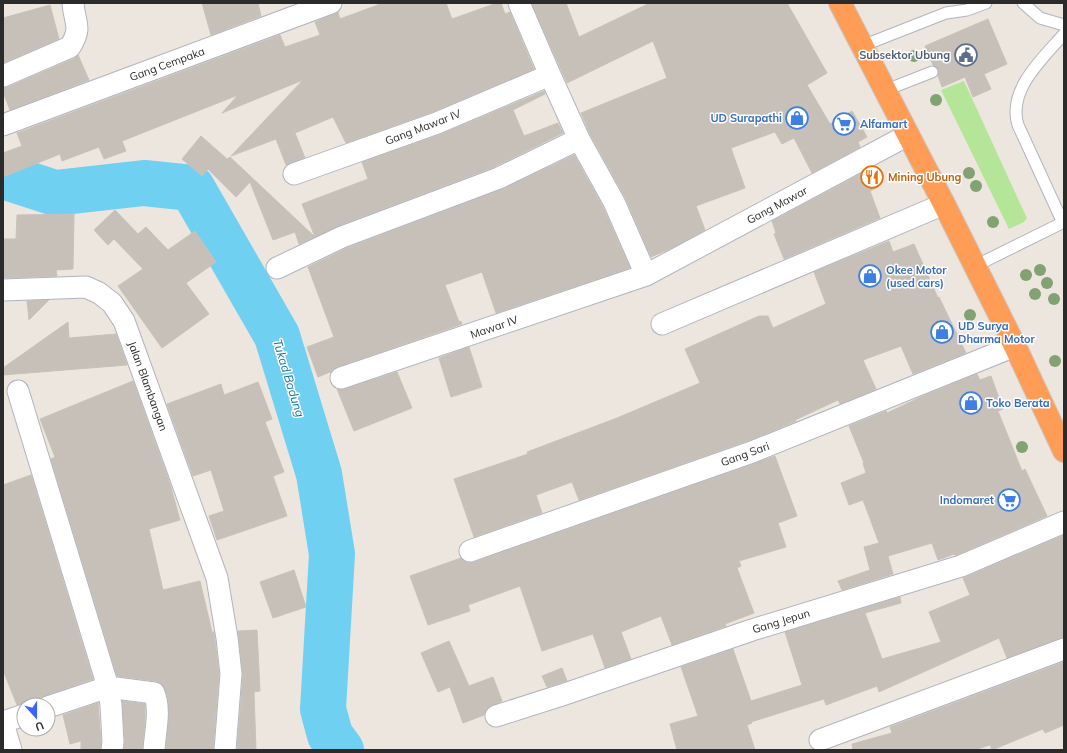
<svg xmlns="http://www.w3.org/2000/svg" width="1067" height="753" font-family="Mulish,sans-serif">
  <rect width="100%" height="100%" fill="#ede6de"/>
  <!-- green -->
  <path fill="#b4e599" d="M964,81L1025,214L1027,218L1024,222L1009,229L941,90Z"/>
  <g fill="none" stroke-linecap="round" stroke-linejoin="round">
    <!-- river -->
    <path stroke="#6fd0f1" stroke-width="46" d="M3,176L55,193L144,183L192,188L277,336L319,474L332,554L323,709L330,735L341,750"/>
  </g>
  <!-- building -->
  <path fill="#c6c0b9" stroke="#c9c2b7" d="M202,3H258L261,16L211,35Z
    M383,3H446L452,19L497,3H501L505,14L510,12L534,69L433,112L346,143L333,117L295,133L305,158L286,165L276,139L231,156L303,80L222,113L238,95L122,141L126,151L104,159L99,147L62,161L60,154L3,177V153L22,146L17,133L280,35L285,47L320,35L315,22L338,12L340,19Z
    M534,3H566L579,37L650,3H787L827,73L807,85L830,124L852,111L867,137L858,142L860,147L812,173L794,138L782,144L775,132L731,148L745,188L696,206L705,230L674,247L651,257L625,197L590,134L581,113L667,78L653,41L567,83L532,4Z
    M50,5L59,39L3,63V18Z
    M988,19L1007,64L984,74L991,89L973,97L965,77L942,87L938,76V69L933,65L925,46Z
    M78,55L89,80L10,110L3,92V88L8,87L75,58Z
    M544,91L545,94L513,110L524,136L558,123L563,133L494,167L338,226L315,237L302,204L368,179L362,162L441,134Z
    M201,136L227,159L230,157L315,237L299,244L295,232L273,240L250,182L236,197L208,169L202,176L182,159Z
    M574,155L603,207L630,268L496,313L482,272L445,285L459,322L461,321L462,324L337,367L332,370L330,373V372L318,377L307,347L334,337L308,267L347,248L503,189Z
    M870,169L878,187L870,191L880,218L784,259L774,234L776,233L772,221Z
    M115,210L138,234L146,227L168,250L195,231L216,262L186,283L209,314L162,348L118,286L143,269L114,239L108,245L94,230Z
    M74,214L73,269L56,270L57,276L3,278V239H16L17,215Z
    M889,241L893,252L914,244L938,298L939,297L966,353L913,374L901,346L863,360L876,389L840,404L838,400L795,420L796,421L748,441L579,500L572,482L536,495L542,513L474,537L454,479L528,454L527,452L617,418L700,383L685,349L759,316H768L773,328L826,304L814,272Z
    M49,300L29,320L27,301Z
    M68,322L69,338L116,334L127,365L3,375V368Z
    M469,347L482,387L451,397L439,358Z
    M397,372L412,408L354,431L337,389H345Z
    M977,374L980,380L991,376L1003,409L998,411L1022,471L1025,469L1047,516L957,555H955L954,554L938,560L932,543L888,556L893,574L842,590L838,581L870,570L864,547L879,543L863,500L849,505L841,483L866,473L863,463H864L849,426L886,411L887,413L923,396Z
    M133,381L170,484L180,520L149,529L163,590L200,581L212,632H214L219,674L213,750H166L169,713L168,698L165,689L161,684L156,681L117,676L51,459L55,457L40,419Z
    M258,382L272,419L265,422L284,472L273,476L287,516L217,540L209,516L224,511L211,470L193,476L167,404L221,384L224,395Z
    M775,456L797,516L778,523L786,547L739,561L741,566L737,568L754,613L725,624L726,626L672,645L661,616L621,632L631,659L605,668L593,634L542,651L520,586L468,605L470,611L428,625L410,576L461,558L467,563L474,562Z
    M31,475L93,679L44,696L39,699L37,702L30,705L26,703L17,705L3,670V485Z
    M1064,535V637L1007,658L999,638L879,692L877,686L826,705L824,699L751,722L752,723L747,725L755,750H677L670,724L698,716L681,667L733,649L751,701L802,685L785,632L900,597L901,603L865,613L882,659L941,642L929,612L970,595L963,578Z
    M294,570L306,607L273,618L260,582Z
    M257,630L260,691L254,692L256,750H237L243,675L238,631Z
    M449,641L469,686L493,677L502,701L487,708L484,715L463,723L450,687L438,692L421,653Z
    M1064,662V725L1045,733L1043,729L992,750L990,745L974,750H853L852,744L892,733L890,727Z
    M562,668L567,681L547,687L542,676Z
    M122,701L145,704V720L142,750H124L125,741Z
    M98,703L101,742L100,750H81V741L70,744L63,715Z"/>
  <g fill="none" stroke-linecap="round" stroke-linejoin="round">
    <!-- lane casing -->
    <g stroke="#b1b4bf" stroke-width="13">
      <path id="lane" d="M1023,3L1040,18L1064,25
        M862,46L946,13L967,10L986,3
        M886,90L932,72
        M1063,223L1018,125C1007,90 1043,58 1064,34
        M975,266L1064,222"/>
    </g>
    <!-- street casing -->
    <g stroke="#b1b4bf" stroke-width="23">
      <path id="street" d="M519,3L550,75L579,139L614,202L646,275
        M3,76L70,47C83,26 74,23 73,3
        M3,125L331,3
        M294,174L437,123L550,75
        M277,268L342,237L499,178L579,139
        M3,290L86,287L99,293L112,303L124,321L217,578L227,638L231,674L225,750
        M662,324L944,204
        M341,378L646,275L908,135
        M18,391L108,687L154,693C161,710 155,732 154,750
        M470,551L752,452L1015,346
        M48,707L108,687L111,705L113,742L112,750
        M496,716L565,694L752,630L961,566L1064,522
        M3,722L24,715
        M3,723L11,750
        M820,740L1064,649"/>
    </g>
    <!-- highway casing -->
    <g stroke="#c8c8c8" stroke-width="24">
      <path id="highway" d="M840,3L944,204L1015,346L1064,451"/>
    </g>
    <!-- lane -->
    <use href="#lane" stroke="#fff" stroke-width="11"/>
    <!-- street -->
    <use href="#street" stroke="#fff" stroke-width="21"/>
    <!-- highway -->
    <use href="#highway" stroke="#ff9d57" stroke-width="22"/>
  </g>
  <!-- trees -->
  <g fill="#82a272">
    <circle cx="914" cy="56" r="6"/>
    <circle cx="936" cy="100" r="6"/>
    <circle cx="969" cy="173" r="6"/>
    <circle cx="976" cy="186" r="6"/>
    <circle cx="993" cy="222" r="6"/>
    <circle cx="1040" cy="270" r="6"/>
    <circle cx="1026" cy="275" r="6"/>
    <circle cx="1047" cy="283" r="6"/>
    <circle cx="1035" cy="294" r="6"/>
    <circle cx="1054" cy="299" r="6"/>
    <circle cx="970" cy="315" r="6"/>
    <circle cx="1055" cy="361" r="6"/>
    <circle cx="1022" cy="447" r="6"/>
  </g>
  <!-- icons -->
  <defs>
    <g id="civic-ring" transform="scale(1.15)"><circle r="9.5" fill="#fff" stroke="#5c6f8a" stroke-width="1.5"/><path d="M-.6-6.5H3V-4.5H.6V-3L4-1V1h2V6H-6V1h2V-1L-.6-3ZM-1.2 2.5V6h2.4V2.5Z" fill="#5c6f8a"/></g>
    <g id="shop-ring" transform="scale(1.15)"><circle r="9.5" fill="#fff" stroke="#3f7fe0" stroke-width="1.5"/><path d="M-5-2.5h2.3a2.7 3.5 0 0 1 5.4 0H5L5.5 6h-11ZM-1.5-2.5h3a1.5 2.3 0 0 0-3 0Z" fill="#3f7fe0"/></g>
    <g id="supermarket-ring" transform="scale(1.15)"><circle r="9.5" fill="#fff" stroke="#3f7fe0" stroke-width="1.5"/><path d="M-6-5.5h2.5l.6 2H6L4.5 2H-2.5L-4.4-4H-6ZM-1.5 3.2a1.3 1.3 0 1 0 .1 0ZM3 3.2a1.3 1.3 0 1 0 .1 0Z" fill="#3f7fe0"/></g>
    <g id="restaurant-ring" transform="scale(1.15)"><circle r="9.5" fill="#fff" stroke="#e8710a" stroke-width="1.5"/><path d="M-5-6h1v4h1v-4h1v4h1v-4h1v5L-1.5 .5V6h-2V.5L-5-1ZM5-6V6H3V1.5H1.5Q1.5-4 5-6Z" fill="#e8710a"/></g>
  </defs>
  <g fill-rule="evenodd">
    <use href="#civic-ring" x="966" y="55"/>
    <use href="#shop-ring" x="797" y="118"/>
    <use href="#supermarket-ring" x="844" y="124"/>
    <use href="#restaurant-ring" x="872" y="177"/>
    <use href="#shop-ring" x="870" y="276"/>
    <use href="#shop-ring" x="942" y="332"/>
    <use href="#shop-ring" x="971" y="403"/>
    <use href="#supermarket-ring" x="1009" y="500"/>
  </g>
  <g text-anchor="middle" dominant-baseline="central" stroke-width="3" stroke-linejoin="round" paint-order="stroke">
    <!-- service labels -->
    <g font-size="11" font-weight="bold" fill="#4e5e75" stroke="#fff" text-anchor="end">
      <text x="950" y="55">Subsektor Ubung</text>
    </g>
    <!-- street labels -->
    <g font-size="11" fill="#2b2b2b" stroke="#fff">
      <text transform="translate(167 64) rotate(-20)">Gang Cempaka</text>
      <text transform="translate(423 127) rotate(-21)">Gang Mawar IV</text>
      <text transform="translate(777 205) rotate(-28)">Gang Mawar</text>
      <text transform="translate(494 327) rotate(-19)">Mawar IV</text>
      <text transform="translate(148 386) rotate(70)">Jalan Blambangan</text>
      <text transform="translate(745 454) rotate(-20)">Gang Sari</text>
      <text transform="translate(781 621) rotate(-17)">Gang Jepun</text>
    </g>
    <!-- shop labels -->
    <g font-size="11" font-weight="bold" fill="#366cbe" stroke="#fff" text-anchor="start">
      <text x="782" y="118" text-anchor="end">UD Surapathi</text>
      <text x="860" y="124">Alfamart</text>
      <text x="886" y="270">Okee Motor<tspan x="886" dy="13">(used cars)</tspan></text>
      <text x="958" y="326">UD Surya<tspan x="958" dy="13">Dharma Motor</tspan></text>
      <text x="986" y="403">Toko Berata</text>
      <text x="994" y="500" text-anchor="end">Indomaret</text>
    </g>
    <!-- food labels -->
    <g font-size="11" font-weight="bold" fill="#c56008" stroke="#fff" text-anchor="start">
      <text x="888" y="177">Mining Ubung</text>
    </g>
    <!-- water labels -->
    <g font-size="12" font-style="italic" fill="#0b6f9f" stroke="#fff">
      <text transform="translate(289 378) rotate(73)">Tukad Badung</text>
    </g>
  </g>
  <!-- border -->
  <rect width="1067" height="753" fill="none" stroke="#2b2b2b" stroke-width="8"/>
  <!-- north arrow -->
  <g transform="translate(36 717) rotate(159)"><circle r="19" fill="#ffffff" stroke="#aaaaaa"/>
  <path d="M0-3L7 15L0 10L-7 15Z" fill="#3c63fc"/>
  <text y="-6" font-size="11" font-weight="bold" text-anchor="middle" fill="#2b2b2b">U</text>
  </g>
</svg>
